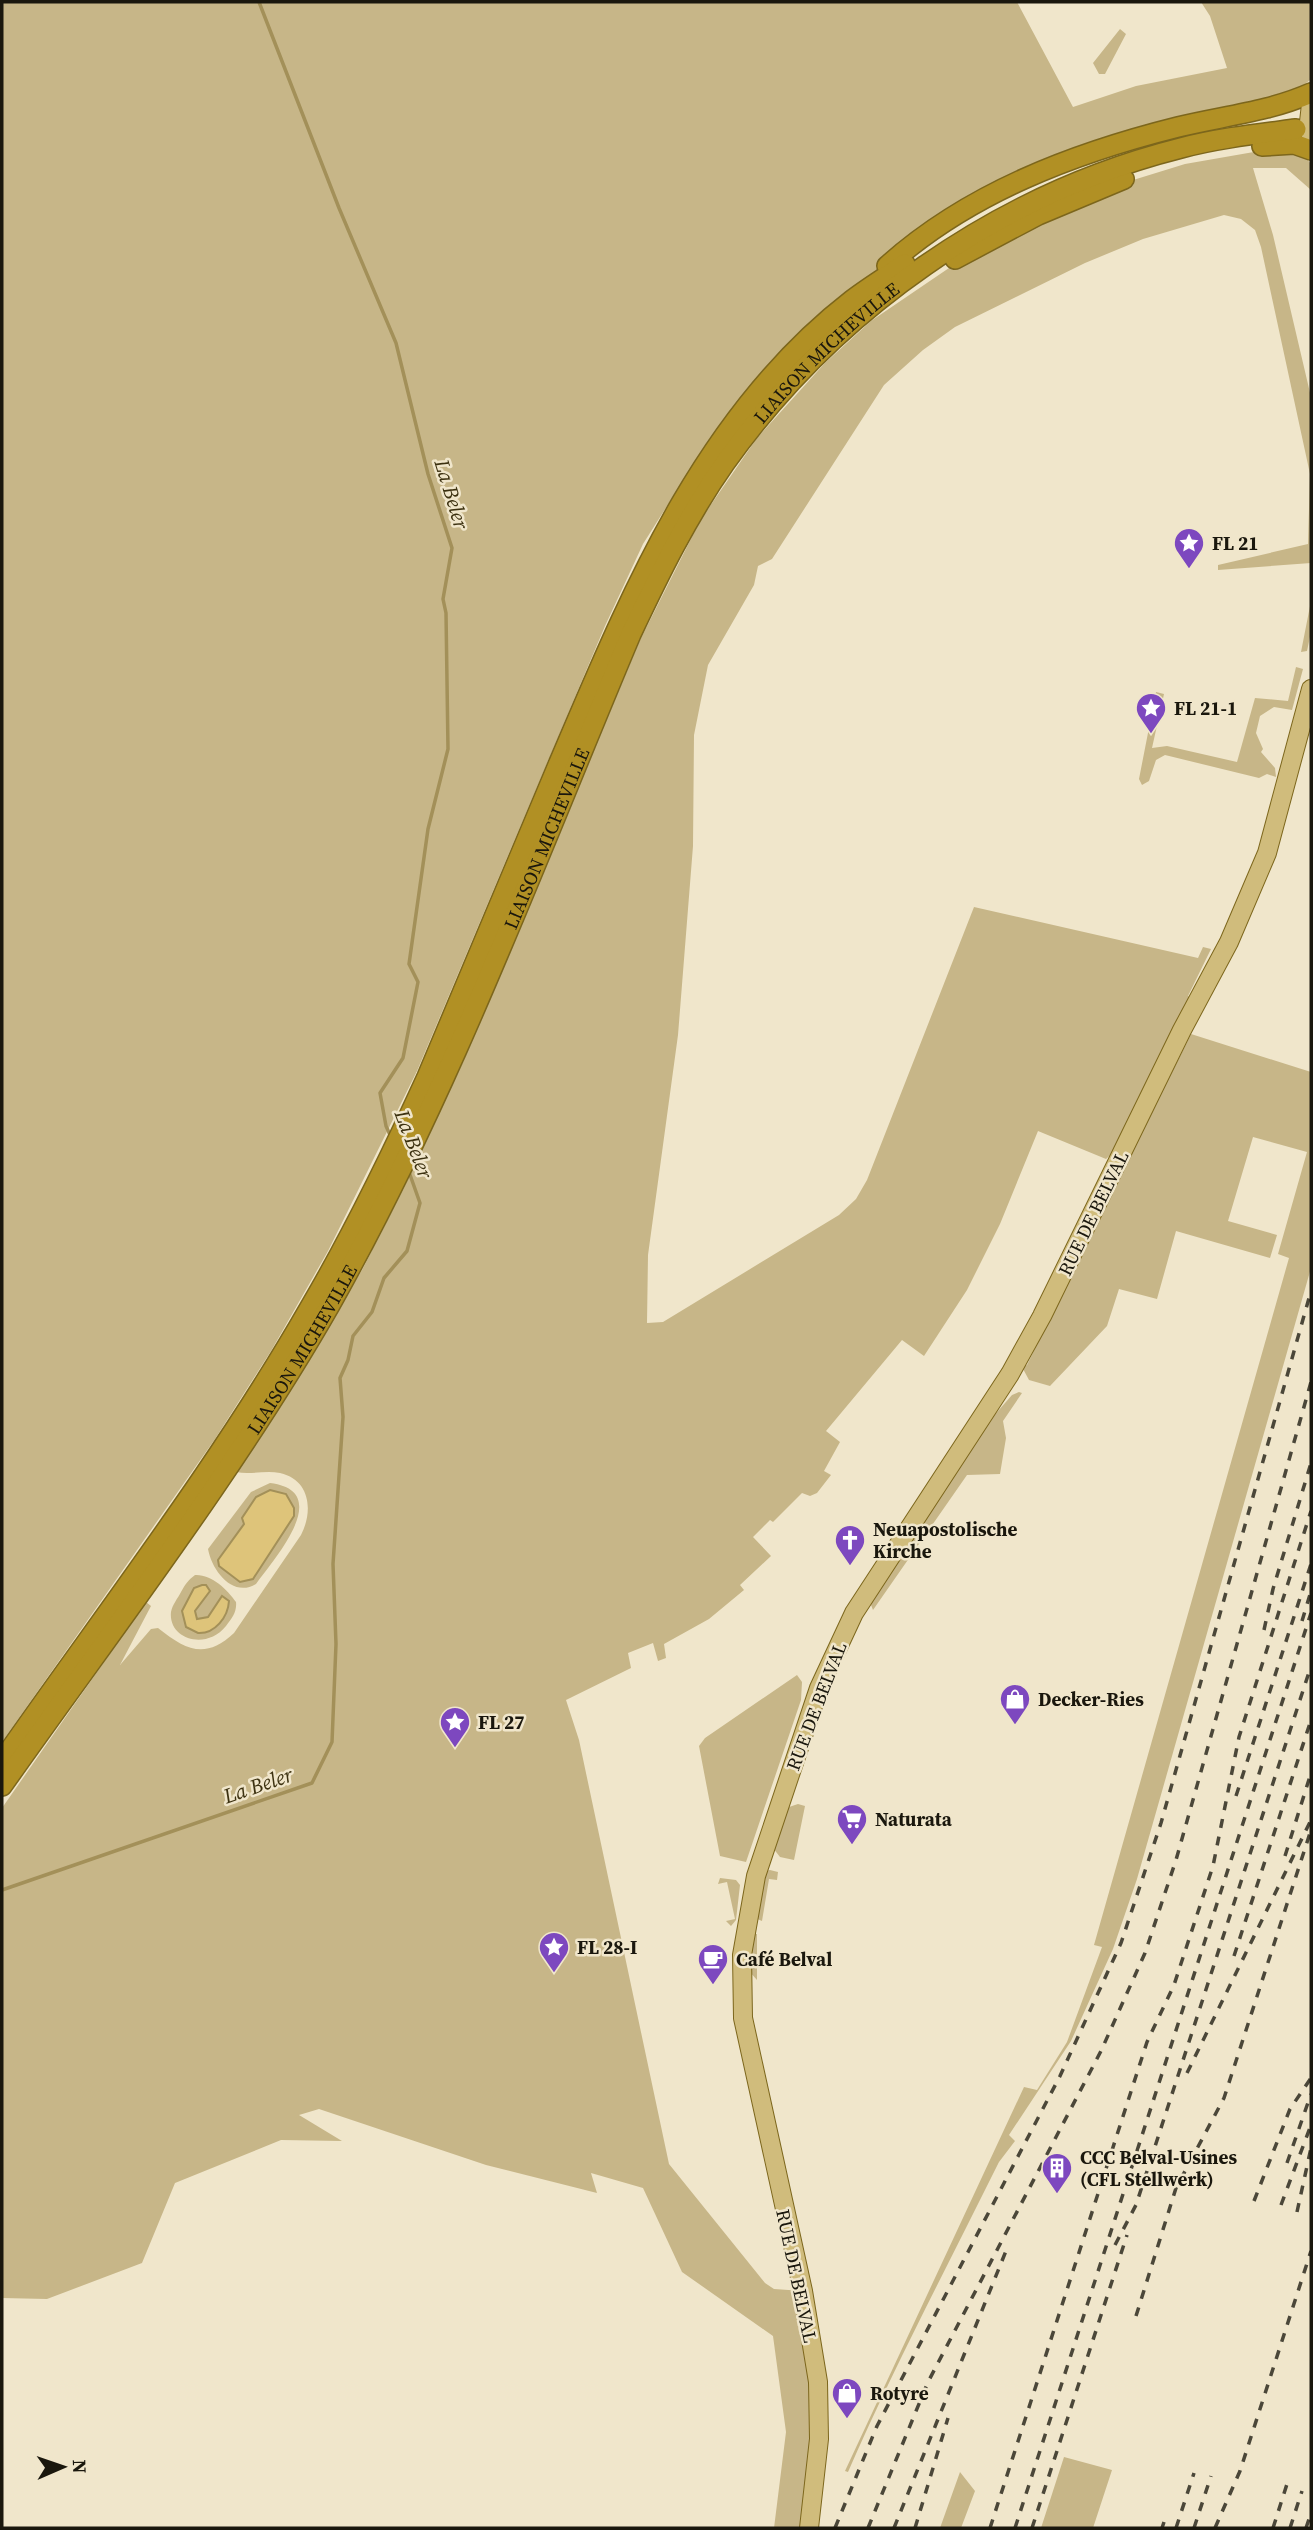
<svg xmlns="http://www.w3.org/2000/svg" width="1313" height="2530" font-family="'Source Serif 4',serif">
  <rect width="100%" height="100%" fill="#f0e6cb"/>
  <!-- green -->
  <path fill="#c7b688" d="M2,2H1017L1073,107L1136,86L1227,68L1210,16L1201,2H1311V79L1290,97L1152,130L932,226L815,320L778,357L710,438L643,544L605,626L417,1071L328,1251L271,1351L215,1439L2,1742Z
    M1120,29L1126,34L1105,74H1099L1093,63Z
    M1271,149L1302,153L1311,164V190L1286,168H1253L1273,235L1311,397V563L1218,570V565L1308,544L1310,474L1261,247L1255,230L1241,219L1224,215L1143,239L1085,263L955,327L923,350L884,385L772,559L758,566L754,585L708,665L694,735L693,846L678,1035L648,1255L647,1323L663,1322L839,1215L856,1199L867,1180L974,907L1198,958L1203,947L1211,949L1188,996L1193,999L1116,1150L1106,1159L1038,1131L1000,1224L967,1290L924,1356L902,1340L826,1431L840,1442L824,1471L831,1475L817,1493L810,1496L802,1493L773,1522L770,1520L753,1537L771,1556L740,1585L744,1590L709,1619L664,1644L666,1658L658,1661L653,1643L628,1653L631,1668L566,1700L579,1740L669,2164L765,2283L774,2289L803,2291L818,2382L809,2528H774L786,2432L773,2336L682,2272L643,2188L591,2173L597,2193L486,2165L319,2109L299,2115L342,2141L281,2140L175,2183L142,2263L47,2299L2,2298V1808L146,1602L151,1606L120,1665L151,1629L158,1628C186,1650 205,1660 234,1633L301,1535C313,1512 311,1480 280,1473C265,1470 251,1475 236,1472L362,1270L403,1190L463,1062L640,640L701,519L757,438L825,363L871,321L949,268L1117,185L1185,164Z
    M1311,601V632L1307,651L1301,652Z
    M1296,667L1303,669L1292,710L1274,707L1260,716L1256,733L1263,749L1261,752L1275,768L1276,777L1267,774L1259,778L1165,755L1156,760L1149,781L1142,785L1139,779L1156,692L1164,694L1152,748L1167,746L1237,762L1255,698L1288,701Z
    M1191,1034L1311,1072V1268L1137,1879L1113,1949L1071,2041L1009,2135L1015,2141L999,2162C948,2265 894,2367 848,2472L845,2471L1024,2087L1037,2090L1067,2042L1102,1947L1094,1945L1289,1258L1278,1254L1307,1152L1253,1137L1228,1221L1277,1235L1270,1258L1176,1231L1157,1299L1119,1289L1107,1326L1050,1386L1029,1380L1022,1367L1027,1365Z
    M1019,1392L1022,1393L1003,1421L1006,1438L1000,1474L967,1475L873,1610L871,1605L874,1591L984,1427L1012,1395Z
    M270,1483C335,1491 274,1559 256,1584C233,1598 212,1571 208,1549L251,1492Z
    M195,1575C211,1574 227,1589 236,1602C237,1612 232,1618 226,1626C206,1651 168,1639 171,1612C172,1605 178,1598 181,1592C185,1585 188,1580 195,1575Z
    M797,1675L802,1682L801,1700L746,1862L720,1856L699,1746L705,1738Z
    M798,1804L805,1806L794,1860L780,1857L773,1848L786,1808Z
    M770,1870L778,1872L777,1880L769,1879L762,1921L755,1918L765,1871Z
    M720,1878L736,1880L740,1885L736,1920L731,1926L726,1921L735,1919L727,1882L718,1884Z
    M752,1934H757V1980L749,1971Z
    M1064,2457L1112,2470L1093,2528H1041Z
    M960,2472L975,2491L961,2528H940Z"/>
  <!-- water -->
  <path fill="#dec47a" stroke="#a39059" stroke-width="2" d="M270,1490L286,1494L294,1508V1516L253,1579L240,1582L219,1566L218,1560L244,1524L242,1518L256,1497Z
    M202,1585H206L210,1591L195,1611L197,1619L208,1617L222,1596L229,1601C228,1617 215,1634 198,1633L186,1627L182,1611L194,1588Z"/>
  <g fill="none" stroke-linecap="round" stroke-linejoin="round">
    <!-- stream -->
    <path stroke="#a39059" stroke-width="3.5" d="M259,2L339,208L396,343L428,474L452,548L443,599L446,613L448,749L428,829L409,964L418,982L403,1058L380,1093L386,1126L391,1137
      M2,1890L312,1783L332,1742L336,1644L333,1564L343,1417L340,1378L348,1360L353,1336L372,1312L384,1278L407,1251L420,1203L409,1172"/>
    <!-- major casing -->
    <g stroke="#7c661c" stroke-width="20">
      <path id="major" d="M1311,104L1309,122L1311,138
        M809,2528L819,2439L818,2382L803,2291L743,2018L742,1955L756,1876L819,1688L854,1613L1010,1374L1042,1316L1182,1030L1229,942L1267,853L1311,689"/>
    </g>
    <!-- highway casing -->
    <g stroke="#7c661c" stroke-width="22">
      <g id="highway">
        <path d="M1262,146L1294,144L1311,150"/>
        <path d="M955,259L1038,215L1124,179"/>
        <path d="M887,266C968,193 1074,153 1178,127C1223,116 1268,112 1311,93"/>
        <path d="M2,1761C106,1612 219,1466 309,1309C353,1234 391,1156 427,1077C471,973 514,869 558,765C630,596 702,416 852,300C869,287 887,276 905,264"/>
        <path id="s1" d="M2,1786C112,1630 235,1471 330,1305C450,1092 536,859 631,634C659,575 687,517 725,463C834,310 998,194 1181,148C1219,138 1257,134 1296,129"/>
      </g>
    </g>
    <!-- major -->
    <use href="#major" stroke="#d0bc7c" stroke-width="18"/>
    <!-- highway -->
    <use href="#highway" stroke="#b19024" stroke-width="19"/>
    <!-- rail -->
    <path stroke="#4b4739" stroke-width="3.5" stroke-dasharray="9 9" stroke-linecap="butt" d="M1302,1621L1311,1591
      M1264,1630L1273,1589L1311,1463
      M1236,1796L1311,1564
      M1285,1856L1311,1773
      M1234,1956L1311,1720
      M1187,2073L1311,1820
      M1287,2163L1311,2094
      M1254,2201L1290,2109L1311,2078
      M1281,2205L1311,2125
      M1297,2212L1311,2148
      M1115,2245L1136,2205L1311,1666
      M1136,2316L1176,2188L1224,2098L1311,1830
      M835,2528L877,2426L1060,2076L1121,1943L1161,1823L1311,1291
      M868,2528L928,2382L1101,2051L1145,1953L1176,1860L1311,1382
      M894,2528L1008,2246
      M915,2528L948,2418
      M990,2528L1147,2042L1174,1985L1213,1866L1239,1737L1311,1511
      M1015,2528L1311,1613
      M1032,2528L1127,2235
      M1162,2528L1164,2522
      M1176,2528L1194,2473
      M1194,2528L1211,2476
      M1215,2528L1240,2471L1311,2251
      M1273,2528L1287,2484
      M1290,2528L1302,2491
      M1306,2528L1311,2513"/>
  </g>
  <!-- icons -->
  <defs>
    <g id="sight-pin" transform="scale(1.575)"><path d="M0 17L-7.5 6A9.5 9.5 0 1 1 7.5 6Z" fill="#7d48bf" stroke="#f0e6cb"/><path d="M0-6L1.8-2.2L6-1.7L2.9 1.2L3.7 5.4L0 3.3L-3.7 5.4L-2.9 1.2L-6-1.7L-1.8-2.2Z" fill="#fff"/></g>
    <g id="church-pin" transform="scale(1.575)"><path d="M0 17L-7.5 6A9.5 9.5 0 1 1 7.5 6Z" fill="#7d48bf" stroke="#f0e6cb"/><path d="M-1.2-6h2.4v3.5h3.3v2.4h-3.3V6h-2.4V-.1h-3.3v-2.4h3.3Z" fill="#fff"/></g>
    <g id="shop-pin" transform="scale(1.575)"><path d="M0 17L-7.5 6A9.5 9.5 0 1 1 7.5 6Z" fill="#7d48bf" stroke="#f0e6cb"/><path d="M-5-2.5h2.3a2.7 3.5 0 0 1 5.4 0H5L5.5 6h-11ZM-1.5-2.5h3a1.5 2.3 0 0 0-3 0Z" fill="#fff"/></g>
    <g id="supermarket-pin" transform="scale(1.575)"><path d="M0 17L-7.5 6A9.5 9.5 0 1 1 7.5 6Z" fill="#7d48bf" stroke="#f0e6cb"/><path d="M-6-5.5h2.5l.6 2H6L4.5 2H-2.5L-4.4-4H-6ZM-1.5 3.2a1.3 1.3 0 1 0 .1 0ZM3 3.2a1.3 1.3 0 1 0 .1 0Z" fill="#fff"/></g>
    <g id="cafe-pin" transform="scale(1.575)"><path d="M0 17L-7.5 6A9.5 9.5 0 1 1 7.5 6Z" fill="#7d48bf" stroke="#f0e6cb"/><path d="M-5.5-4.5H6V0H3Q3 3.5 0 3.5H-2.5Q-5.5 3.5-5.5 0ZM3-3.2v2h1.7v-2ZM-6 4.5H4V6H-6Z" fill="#fff"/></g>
    <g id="building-pin" transform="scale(1.575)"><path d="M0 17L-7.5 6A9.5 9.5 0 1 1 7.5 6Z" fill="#7d48bf" stroke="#f0e6cb"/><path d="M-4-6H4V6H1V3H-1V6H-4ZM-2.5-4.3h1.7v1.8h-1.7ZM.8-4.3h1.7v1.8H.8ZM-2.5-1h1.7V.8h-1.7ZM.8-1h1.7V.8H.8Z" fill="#fff"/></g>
  </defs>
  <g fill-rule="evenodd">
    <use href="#sight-pin" x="1189" y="543"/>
    <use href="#sight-pin" x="1151" y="708"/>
    <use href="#church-pin" x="850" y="1540"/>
    <use href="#shop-pin" x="1015" y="1699"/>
    <use href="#sight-pin" x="455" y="1722"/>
    <use href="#supermarket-pin" x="852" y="1819"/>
    <use href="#sight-pin" x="554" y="1947"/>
    <use href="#cafe-pin" x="713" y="1959"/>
    <use href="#building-pin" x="1057" y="2168"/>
    <use href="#shop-pin" x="847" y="2393"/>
  </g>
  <g text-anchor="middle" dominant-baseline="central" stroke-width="5" stroke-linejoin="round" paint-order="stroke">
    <!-- street labels -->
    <g font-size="19" fill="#1a170d" stroke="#f0e6cb">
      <text stroke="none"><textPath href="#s1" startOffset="1664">LIAISON MICHEVILLE</textPath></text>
      <text stroke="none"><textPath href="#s1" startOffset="1097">LIAISON MICHEVILLE</textPath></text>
      <text transform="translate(1093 1213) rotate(-64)">RUE DE BELVAL</text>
      <text stroke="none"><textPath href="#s1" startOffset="530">LIAISON MICHEVILLE</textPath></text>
      <text transform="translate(816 1706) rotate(-69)">RUE DE BELVAL</text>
      <text transform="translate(797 2276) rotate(78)">RUE DE BELVAL</text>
    </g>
    <!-- poi labels -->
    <g font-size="19" font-weight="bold" fill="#1a170d" stroke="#f0e6cb" text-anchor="start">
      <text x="1212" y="543">FL 21</text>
      <text x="1174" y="708">FL 21-1</text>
      <text x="873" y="1529">Neuapostolische<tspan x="873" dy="22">Kirche</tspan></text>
      <text x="1038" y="1699">Decker-Ries</text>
      <text x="478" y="1722">FL 27</text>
      <text x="875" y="1819">Naturata</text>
      <text x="577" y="1947">FL 28-I</text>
      <text x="736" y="1959">Café Belval</text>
      <text x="1080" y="2157">CCC Belval-Usines<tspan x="1080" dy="22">(CFL Stellwerk)</tspan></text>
      <text x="870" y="2393">Rotyre</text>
    </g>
    <!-- water labels -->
    <g font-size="21" font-style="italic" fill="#3c3110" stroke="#f0e6cb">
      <text transform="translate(452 494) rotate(73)">La Beler</text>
      <text transform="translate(414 1144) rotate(69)">La Beler</text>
      <text transform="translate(258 1785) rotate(-19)">La Beler</text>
    </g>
  </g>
  <!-- border -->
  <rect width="1313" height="2530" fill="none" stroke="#1a170d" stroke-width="7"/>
  <!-- north arrow -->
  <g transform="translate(63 2467) rotate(88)" stroke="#f0e6cb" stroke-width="5" paint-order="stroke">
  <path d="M0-5L12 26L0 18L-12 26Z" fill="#1a170d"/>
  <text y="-10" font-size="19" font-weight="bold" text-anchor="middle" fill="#1a170d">N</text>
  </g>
</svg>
